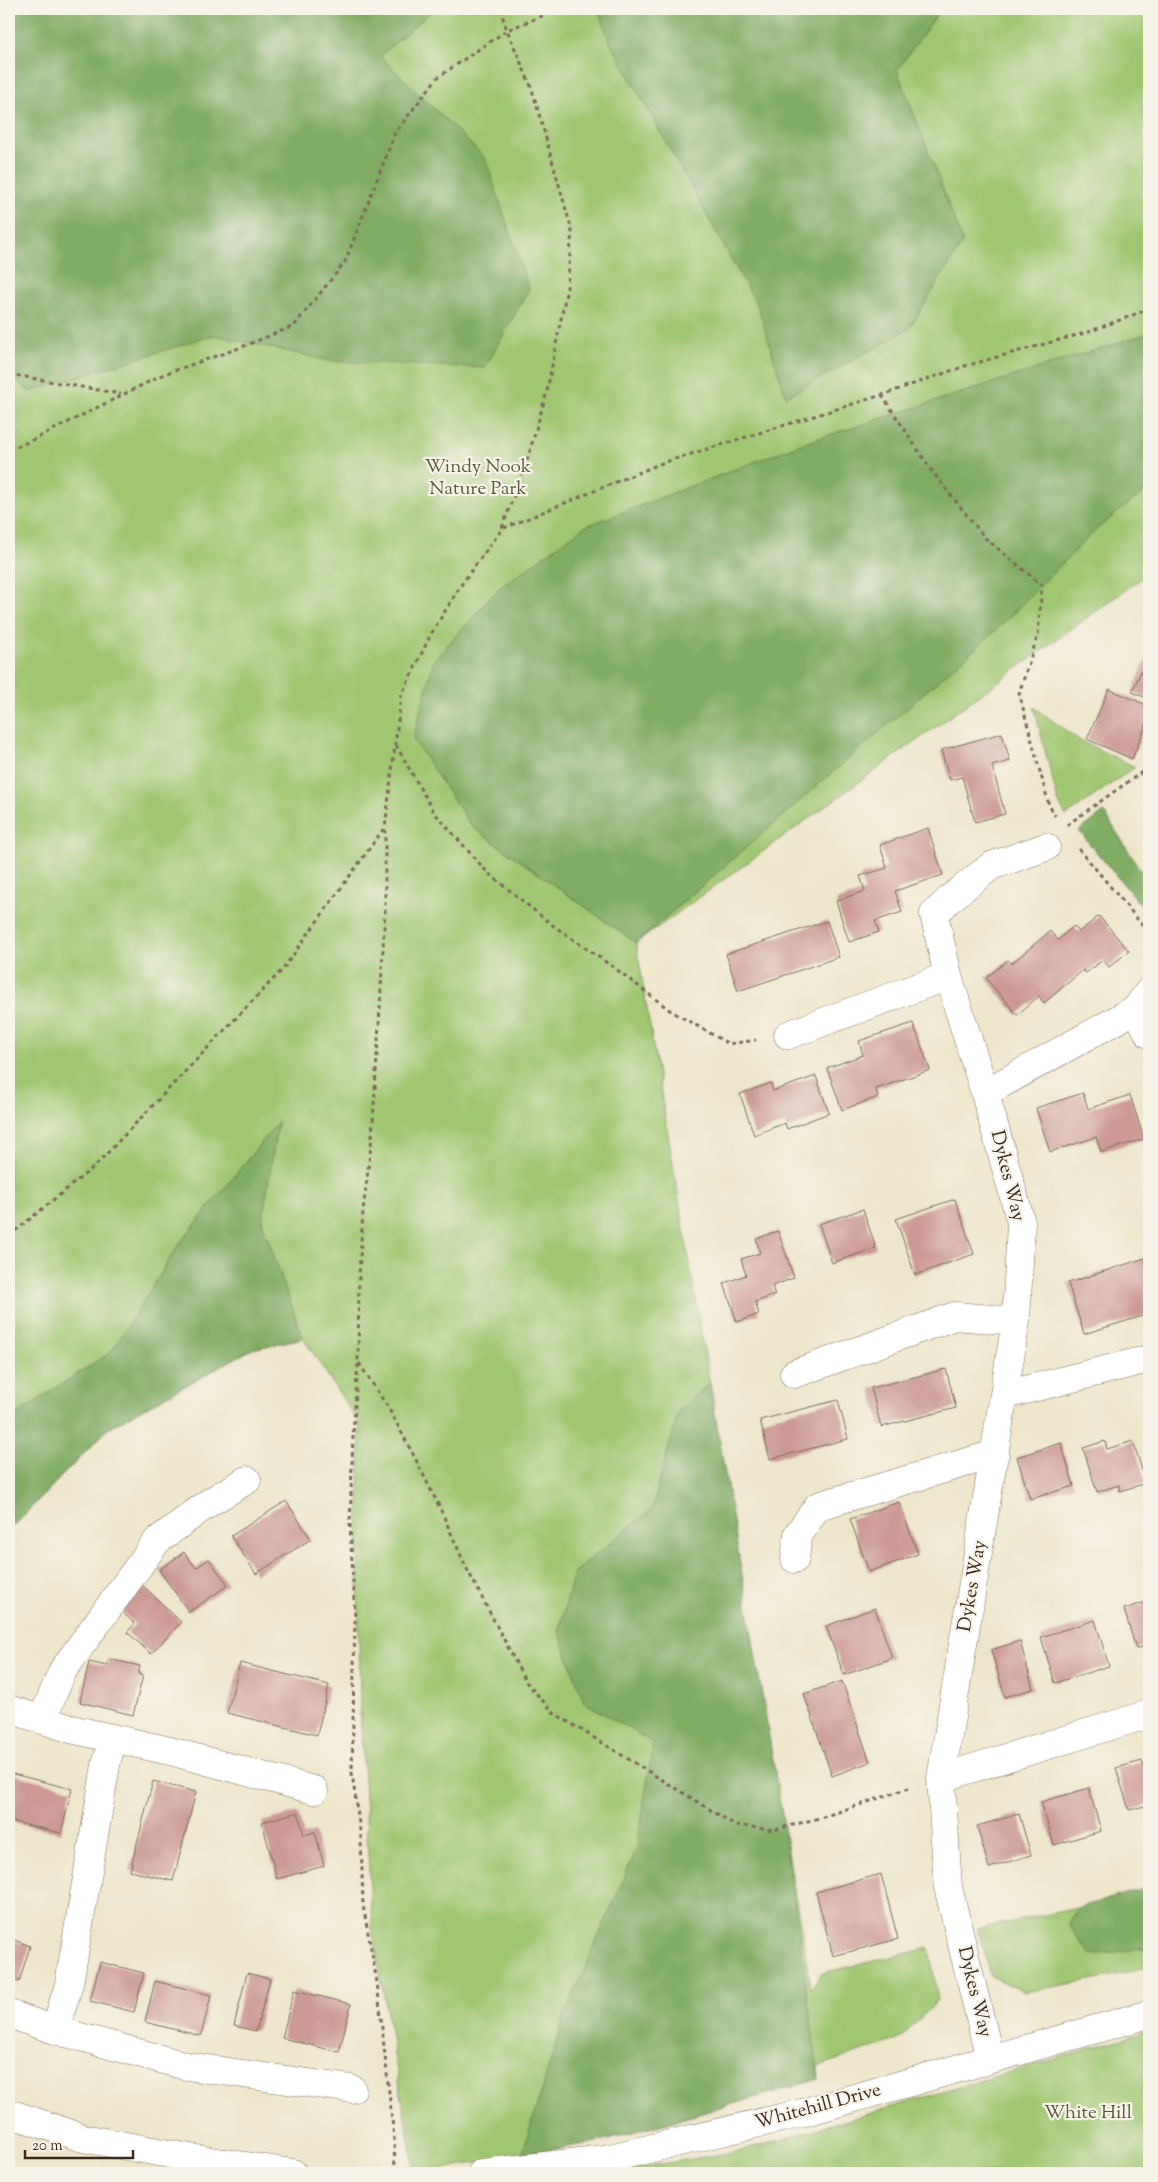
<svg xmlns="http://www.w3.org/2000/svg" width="1158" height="2182" font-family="'Sorts Mill Goudy',serif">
  <rect width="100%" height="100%" fill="#f7f3e8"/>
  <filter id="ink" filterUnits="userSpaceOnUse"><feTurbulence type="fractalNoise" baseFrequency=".02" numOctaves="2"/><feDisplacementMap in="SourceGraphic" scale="10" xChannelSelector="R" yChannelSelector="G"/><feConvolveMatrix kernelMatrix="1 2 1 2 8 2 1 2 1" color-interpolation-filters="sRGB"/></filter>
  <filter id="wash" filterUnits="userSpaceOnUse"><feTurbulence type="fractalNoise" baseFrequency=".0096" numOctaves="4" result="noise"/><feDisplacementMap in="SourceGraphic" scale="20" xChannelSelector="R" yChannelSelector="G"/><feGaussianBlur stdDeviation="1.12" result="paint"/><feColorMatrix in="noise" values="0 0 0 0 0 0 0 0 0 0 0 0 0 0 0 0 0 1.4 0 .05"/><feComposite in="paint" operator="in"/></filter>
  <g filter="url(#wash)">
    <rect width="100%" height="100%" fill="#eee6ca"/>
    <!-- green -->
    <path fill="#9fc671" stroke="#6d7848" d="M9,9H1149V573L636,943L811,1989L822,1973L929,1948L938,2000L900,2039L818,2066L819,2079L608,2140L442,2169H414L372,1927L360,1707L358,1565L360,1425L303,1338L252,1349L110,1427L9,1530Z
      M1034,707L1079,740L1135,767L1066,816L1058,801Z
      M1077,1908L1069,1926L1142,1950L1149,1948V1965L1123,1974L1025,1992L991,1976L978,1929Z
      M1149,2031V2173H607L746,2150Z"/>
    <!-- forest -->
    <path fill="#7fab63" stroke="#5d6a40" d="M9,9H434L380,56L485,158L529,289L485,368L330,361L214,335L29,392L9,373Z
      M598,9H941L897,70L963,242L909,329L786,397L758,307L610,42Z
      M1149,333V488L1098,528L991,635L636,943L471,826L413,739L434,660L498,589L584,527L801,444Z
      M1104,812L1149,884V915L1079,831Z
      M278,1122L262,1222L303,1338L252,1349L110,1427L9,1530V1419L112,1351L179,1244Z
      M710,1383L783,1820L819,2079L608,2140L522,2155L565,2014L637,1848L653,1743L584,1702L559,1631L574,1572L652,1509L679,1410Z
      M1143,1889H1149V1948L1090,1955L1069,1926L1077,1908Z"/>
    <g id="blocks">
      <!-- building -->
      <path fill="#cc9994" d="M1149,653V699L1132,692Z
        M1109,689L1149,706V718L1132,759L1087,739Z
        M1002,733L1010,761L992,766L1005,814L975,822L962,777L950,780L941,750Z
        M928,828L943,875L895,891L902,912L875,921L879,932L849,942L836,901L865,891L860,876L887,868L880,845Z
        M1099,916L1129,951L1109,967L1103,960L1086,973L1083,970L1044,1003L1039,996L1017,1015L986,978L1008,960L1011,964L1050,931L1058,940L1074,926L1079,932Z
        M827,921L839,957L738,991L726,954Z
        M913,1023L930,1070L876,1089L878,1097L842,1110L827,1068L863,1055L859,1041Z
        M816,1076L829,1113L787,1129L785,1123L754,1135L740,1094L771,1083L773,1091Z
        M1083,1093L1088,1109L1130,1095L1144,1139L1101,1152L1096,1137L1050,1152L1036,1108Z
        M955,1199L974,1254L915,1275L896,1219Z
        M863,1209L876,1248L832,1263L819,1224Z
        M778,1231L794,1278L772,1286L775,1295L755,1302L759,1314L737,1322L724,1283L746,1275L741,1259L760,1253L756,1239Z
        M1145,1258L1146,1264L1149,1263V1314L1084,1334L1068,1283Z
        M946,1369L956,1408L881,1427L871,1388Z
        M838,1400L848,1439L770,1459L760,1420Z
        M1105,1441L1107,1449L1133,1441L1146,1483L1120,1491L1119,1485L1097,1492L1083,1448Z
        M1061,1443L1074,1486L1030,1499L1017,1457Z
        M286,1501L311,1539L256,1574L231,1536Z
        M899,1502L918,1554L869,1572L850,1519Z
        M184,1552L196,1568L209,1559L228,1585L189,1612L159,1570Z
        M140,1583L181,1622L151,1654L127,1632L135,1624L118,1608Z
        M1149,1601V1645L1136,1649L1124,1609Z
        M875,1608L892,1658L844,1675L826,1626Z
        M1095,1620L1109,1666L1055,1683L1041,1637Z
        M1020,1641L1033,1689L1005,1697L991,1650Z
        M109,1659L140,1666L138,1674L143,1675L133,1715L80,1702L89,1662L107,1666Z
        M240,1663L329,1685L317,1735L227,1713Z
        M842,1681L870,1762L832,1776L804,1694Z
        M1142,1761L1145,1769L1149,1768V1805L1129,1810L1116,1768Z
        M9,1773L72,1789L61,1833L9,1821Z
        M153,1781L196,1792L173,1881L130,1871Z
        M1089,1788L1101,1831L1054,1845L1041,1802Z
        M298,1812L304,1835L315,1832L324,1866L277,1879L262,1822Z
        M1019,1814L1031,1855L989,1868L977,1826Z
        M881,1874L898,1939L833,1956L816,1892Z
        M9,1938L30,1946L19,1982L9,1979Z
        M100,1962L144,1973L134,2012L90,2001Z
        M247,1973L270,1979L256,2031L234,2026Z
        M155,1981L211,1995L201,2036L145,2022Z
        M294,1990L351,2004L339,2052L282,2038Z"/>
    </g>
  </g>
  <g filter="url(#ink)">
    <use href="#blocks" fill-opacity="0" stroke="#7a6c5a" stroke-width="1"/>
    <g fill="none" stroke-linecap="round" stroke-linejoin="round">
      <!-- minor casing -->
      <g stroke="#7a6c5a" stroke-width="29">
        <path id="minor" d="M1149,991L1136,1009L1149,1034
          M788,1035L948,976
          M985,1093L1136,1009
          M794,1374L955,1316L1016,1321
          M1005,1395L1149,1359
          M795,1559L798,1534L818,1506L995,1454
          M9,1709L71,1729L170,1751L314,1790
          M42,1720L63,1670L157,1541L210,1502L247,1480
          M941,1778L1149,1714
          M9,2014L55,2030L186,2066L352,2089
          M55,2030L69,1984L106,1765L113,1738
          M990,2059L948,1887L941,1778L1016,1321L1021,1222L985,1093L948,976L934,914L951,898L991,866L1046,847
          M9,2113L83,2138L190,2158L293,2173
          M482,2173L606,2159L802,2113L1149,2014"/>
      </g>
      <!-- path -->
      <path stroke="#7a6c5a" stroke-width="3" stroke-dasharray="4 4" stroke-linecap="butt" d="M500,9L507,30L532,89L572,231L567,288L547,391L527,461L502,528
        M9,374L121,394
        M882,395L931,470L985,538L1042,585L1038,635L1019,693L1049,805L1055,816
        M9,450L35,439L162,375L239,348L294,326L345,262L395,133L437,78L507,30L559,9
        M396,745L433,811L487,872L551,924L616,969L671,1011L729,1044L756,1040
        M1067,825L1149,767
        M1079,849L1149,933
        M9,1236L95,1166L283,969L384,828
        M359,1363L389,1409L414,1456L440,1508L465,1565L526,1682L554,1713L735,1825L774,1830L823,1817L909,1788
        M395,2173L394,2138L377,1982L363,1905L361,1838L352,1773L355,1618L350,1524L353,1435L358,1363L359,1274L363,1211L372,1137L380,1008L385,910V828L401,696L431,634L463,582L502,529L662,463L882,395L965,366L1088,332L1149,309"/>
      <!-- minor -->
      <use href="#minor" stroke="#fff" stroke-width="28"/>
    </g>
  </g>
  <g text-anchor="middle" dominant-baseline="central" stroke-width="4.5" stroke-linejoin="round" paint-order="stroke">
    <!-- park labels -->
    <g font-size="19" fill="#595937" stroke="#f7f3e8">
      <text x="478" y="467">Windy Nook<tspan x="478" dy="22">Nature Park</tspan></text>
      <text x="1088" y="2113">White Hill</text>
    </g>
    <!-- street labels -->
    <g font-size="19" fill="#3b2a1e" stroke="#f7f3e8">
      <text transform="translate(1007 1176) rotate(76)">Dykes Way</text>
      <text transform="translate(973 1586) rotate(-80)">Dykes Way</text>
      <text transform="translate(974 1992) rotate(76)">Dykes Way</text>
      <text transform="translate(818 2107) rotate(-15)">Whitehill Drive</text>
    </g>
  </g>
  <!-- margin -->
  <rect width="1158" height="2182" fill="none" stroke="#f7f3e8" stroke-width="30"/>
  <!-- scale -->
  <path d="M25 2150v8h108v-8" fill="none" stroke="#3b2a1e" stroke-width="2.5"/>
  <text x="32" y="2150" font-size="15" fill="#3b2a1e" stroke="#f7f3e8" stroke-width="4" paint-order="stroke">20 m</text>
</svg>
